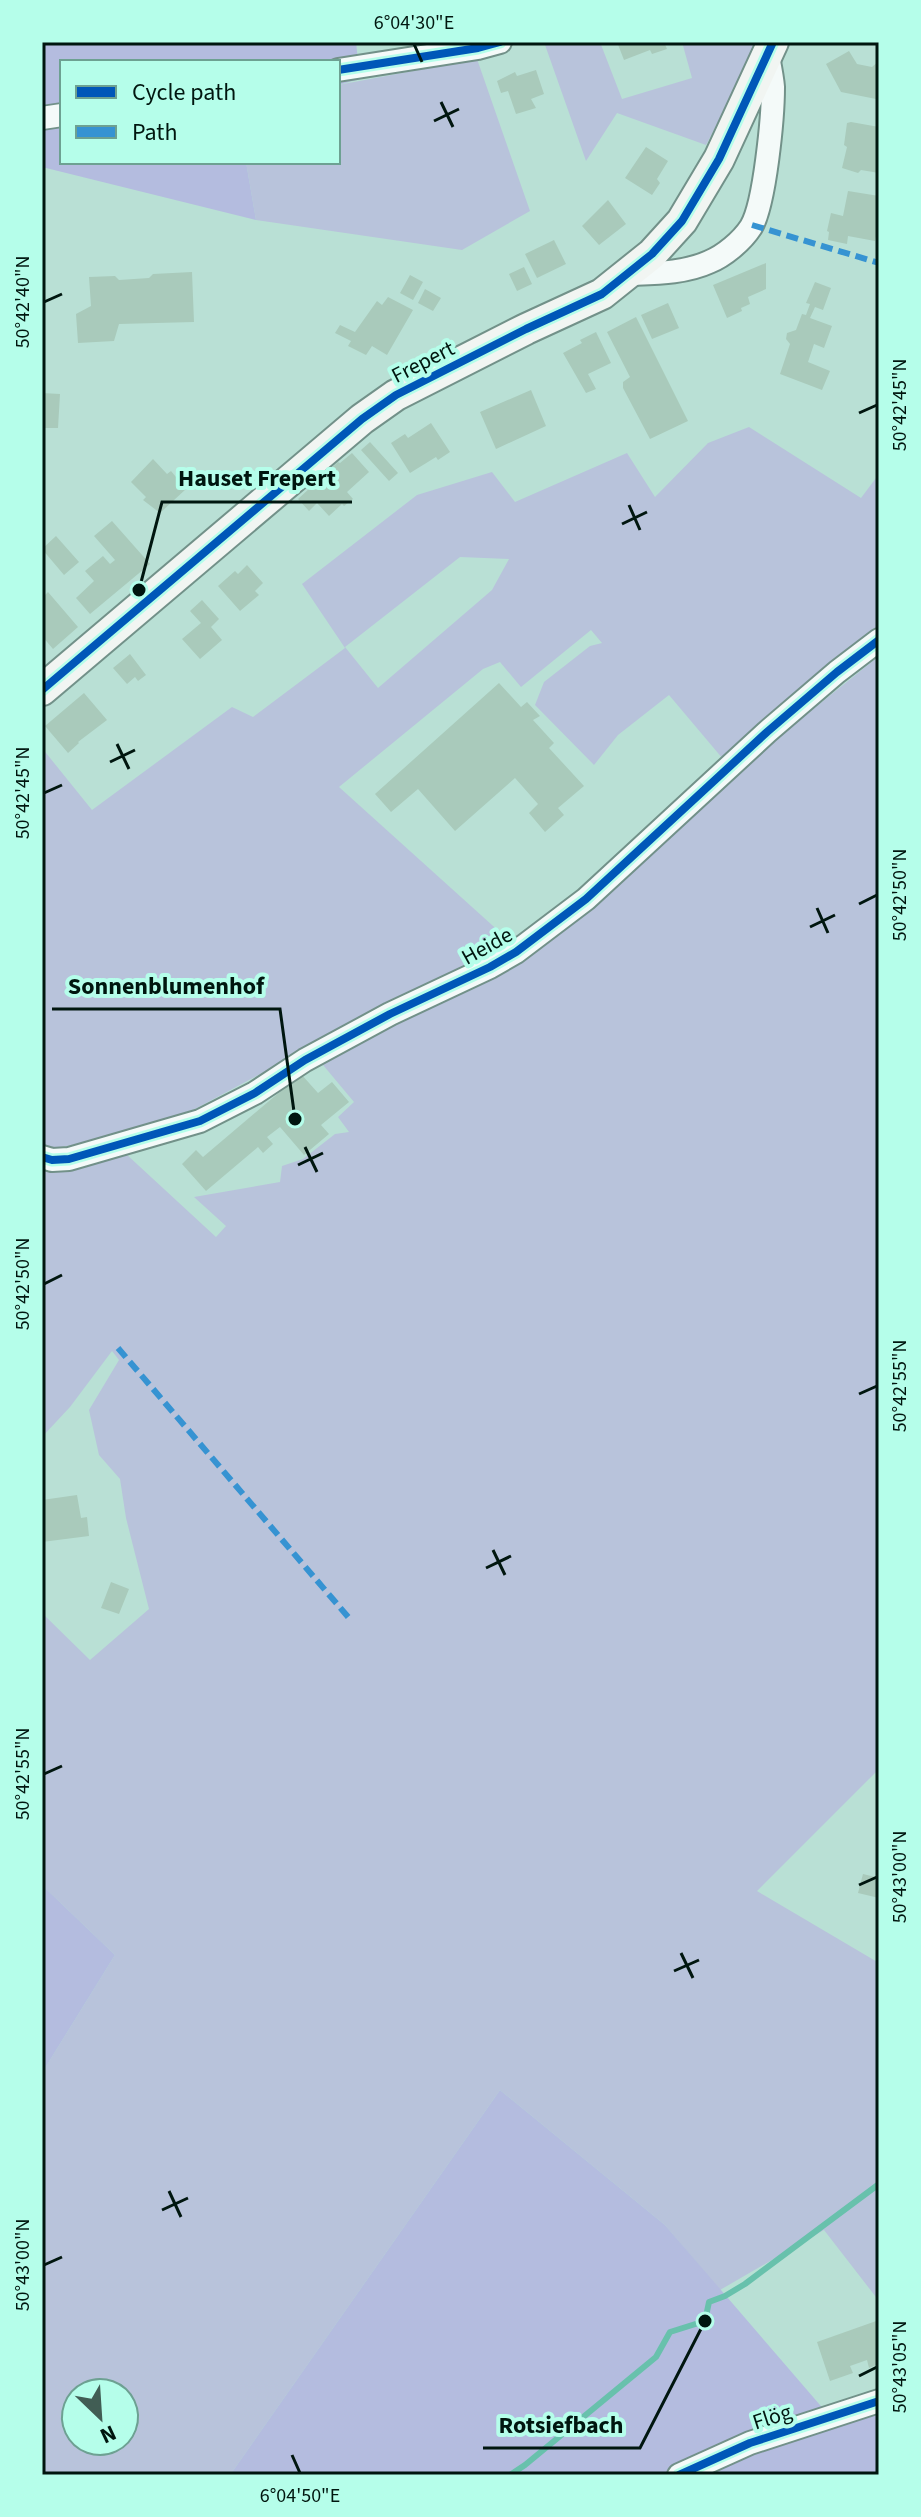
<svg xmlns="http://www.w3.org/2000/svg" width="921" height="2517" font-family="'Source Sans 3',sans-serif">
  <rect width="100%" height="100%" fill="#b9e0d5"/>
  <!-- green -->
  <path fill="#b8c3db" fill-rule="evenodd" d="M544,42H600L622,99L692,78L682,42H760L706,145L617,113L586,161Z
    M477,59L530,211L462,250L256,220L246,162H338V85Z
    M749,427L861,498L879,474V630L723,759L669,695L618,735L594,765L535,705L544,682L590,646L602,643L591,630L521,687L500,662L483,669L339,787L513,944L385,1007L195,1109L106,1139L50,1149L42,1146V748L92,810L232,707L253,717L345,648L302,584L417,495L492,472L515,502L627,453L655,497L708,443ZM460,557L509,559L492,590L378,688L345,647Z
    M879,656V1769L757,1891L879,1963V2301L824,2230L720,2290L665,2225L500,2090L230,2475H42V2073L115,1955L42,1885V1613L90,1660L149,1609L126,1518L120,1479L99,1455L89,1410L119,1360L112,1351L70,1407L42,1437V1168L63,1172L125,1153L216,1237L226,1226L194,1197L280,1182L282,1166L303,1159L335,1134L349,1132L338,1117L354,1102L318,1059L453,997L510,967L746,763ZM76,2393H124V2441H76Z"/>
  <!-- forest -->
  <path fill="#b4bcdf" d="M42,42H356L360,79L338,85V62H62V162H246L256,220L42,167Z
    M42,1885L115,1955L42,2073Z
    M500,2090L665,2225L826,2412L879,2406V2475H230Z"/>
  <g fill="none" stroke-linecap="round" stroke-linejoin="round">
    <!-- stream -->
    <path stroke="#68c1ac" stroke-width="6" d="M510,2475L525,2465L656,2357L670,2332L705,2321L709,2302L725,2296L745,2284L879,2184"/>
  </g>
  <!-- building -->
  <path fill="#a9cabb" d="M617,42H664L667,49L652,54L650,50L624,60Z
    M849,51L857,64L872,67L879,61V97L876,99L841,92L826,64Z
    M536,70L544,94L531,99L536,108L516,114L508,91L501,93L497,81L515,72L517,76Z
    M851,122L879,127V173L861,170L858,173L842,168L847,147L844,145L847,123Z
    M646,147L668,161L657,179L660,183L652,195L625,178Z
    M848,191L879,196V222L875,241L848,236L847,244L828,240L829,232L827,231L831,213L843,216Z
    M608,200L626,224L599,245L582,226Z
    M554,240L566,264L537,278L525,254Z
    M766,263V289L748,297L750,304L741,308L742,311L727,318L713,285Z
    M524,267L532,284L517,291L509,274Z
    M192,272L194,322L119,324L114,341L78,343L76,314L91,306L89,277L115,276L119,280L149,278L153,274Z
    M410,275L423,282L413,300L400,293Z
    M815,282L831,288L823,310L815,307L810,318L832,326L824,348L814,344L808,362L830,371L822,390L780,374L790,344L786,339L787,333L796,330L802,314L806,315L810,304L806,303Z
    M425,289L441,298L433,311L418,303Z
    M388,297L413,310L387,355L372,346L366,355L348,346L351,341L335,333L340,325L355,332L377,301L382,305Z
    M668,303L679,328L652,339L641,315Z
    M636,317L688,421L650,439L623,388V382L630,377L607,332Z
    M596,332L611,363L588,374L596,389L586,393L563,353L582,343L580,340Z
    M531,390L546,426L496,449L480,412Z
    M42,393L60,394L58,428H42Z
    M431,423L450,452L438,460L436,457L410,473L391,443L405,434L408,438Z
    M370,442L398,473L389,481L361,450Z
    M352,453L369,472L347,492L353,499L344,506L342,504L329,516L317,503L309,511L298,499L338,462L340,463Z
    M153,459L167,474L171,471L186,489L160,513L143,500L146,497L131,482Z
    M112,521L150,564L90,614L76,598L94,581L85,571L103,556L110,564L115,560L94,536Z
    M56,536L79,562L64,575L42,549Z
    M247,565L263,583L255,591L259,595L240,611L218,586L235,571L238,574Z
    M48,592L78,627L53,649L42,636V598Z
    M202,600L219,619L211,627L222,640L200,659L182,639L201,623L190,611Z
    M130,654L146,675L138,681L135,677L127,684L113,668Z
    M499,683L521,707L527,702L540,716L533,720L554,743L549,748L584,786L558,808L564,815L545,832L529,813L538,804L515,778L455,831L418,789L391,812L375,794Z
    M84,693L107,720L78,742L79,743L68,753L45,726Z
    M301,1074L318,1093L332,1082L349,1102L321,1125L329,1134L304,1155L280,1127L267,1137L273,1144L263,1153L258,1147L206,1191L182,1164L196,1150L203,1157Z
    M77,1495L81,1518L87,1517L89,1536L42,1542V1500Z
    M111,1582L129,1589L119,1614L101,1608Z
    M863,1874L879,1878V1898L858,1893Z
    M879,2320V2364L869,2368L867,2360L850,2366L853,2373L830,2381L817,2342Z"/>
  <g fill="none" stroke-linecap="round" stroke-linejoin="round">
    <!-- street casing -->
    <g stroke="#729189" stroke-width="26">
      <path id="street" d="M338,70L478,48L500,42
        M42,118L62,115
        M630,274C656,273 685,273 709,262C724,256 742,241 751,227C765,204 773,116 773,87C772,75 769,62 767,51
        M42,1157L52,1160L69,1159L200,1121L255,1093L305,1060L390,1014L490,967L516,952L586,899L767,732L837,672L879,640
        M679,2475L750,2443L879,2401"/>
    </g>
    <!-- secondary casing -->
    <g stroke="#729189" stroke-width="34">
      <path id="secondary" d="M42,690L362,419L396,395L526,329L602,294L652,254L682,221L719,159L773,42"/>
    </g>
    <!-- street -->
    <use href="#street" stroke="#f4faf9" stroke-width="22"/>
    <!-- secondary -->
    <use href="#secondary" stroke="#f1f5f2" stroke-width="30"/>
    <!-- quiet -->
    <path stroke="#3693d2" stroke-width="6" stroke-dasharray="12 6" stroke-linecap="butt" d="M752,225L879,263
      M118,1348L349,1618"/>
    <!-- cycleway casing -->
    <g stroke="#b5feea" stroke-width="13">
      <path id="cycleway" d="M338,70L478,48L500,42
        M42,690L362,419L396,395L526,329L602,294L652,254L682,221L719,159L773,42
        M42,1157L52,1160L69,1159L200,1121L255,1093L305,1060L390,1014L490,967L516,952L586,899L767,732L837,672L879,640
        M679,2475L750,2443L879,2401"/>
    </g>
    <!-- cycleway -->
    <use href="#cycleway" stroke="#0057b8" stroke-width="8"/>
  </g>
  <!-- ticks -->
  <path fill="none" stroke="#00160f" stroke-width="3" d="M414,44L422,62M441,102L453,127M434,121L459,109M44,302L62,294M859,413L877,405M629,505L640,530M622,524L647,512M117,744L129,769M110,762L135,750M44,793L62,785M859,904L877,895M817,908L828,933M810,927L835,915M305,1147L317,1172M298,1165L323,1153M44,1284L62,1275M859,1394L877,1386M493,1550L505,1575M486,1568L511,1556M44,1774L62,1766M859,1885L877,1877M681,1953L693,1978M674,1971L699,1960M169,2191L181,2217M162,2210L188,2198M44,2265L62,2257M859,2376L877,2367M292,2455L300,2473"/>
  <g text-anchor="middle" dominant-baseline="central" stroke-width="8" stroke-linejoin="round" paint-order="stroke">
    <!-- street labels -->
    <g font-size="22" fill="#00160f" stroke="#b5feea">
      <text transform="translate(423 362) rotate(-27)">Frepert</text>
      <text transform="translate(487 946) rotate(-29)">Heide</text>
      <text transform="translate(772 2417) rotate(-18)">Flög</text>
    </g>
  </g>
  <!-- callouts -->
  <path fill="none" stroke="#00160f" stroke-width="3" d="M139 590L162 502H352M295 1119L280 1009H52M705 2321L640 2448H483"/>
  <g fill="#00160f" stroke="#b5feea" stroke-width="3">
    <circle cx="139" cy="590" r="8"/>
    <circle cx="295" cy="1119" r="8"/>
    <circle cx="705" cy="2321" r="8"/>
  </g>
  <g font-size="24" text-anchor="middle" font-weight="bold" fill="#00160f" stroke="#b5feea" stroke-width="8" stroke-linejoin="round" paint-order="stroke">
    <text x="257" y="486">Hauset Frepert</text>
    <text x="166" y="994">Sonnenblumenhof</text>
    <text x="561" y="2433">Rotsiefbach</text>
  </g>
  <!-- border -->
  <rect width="921" height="2517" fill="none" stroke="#b5feea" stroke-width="88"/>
  <!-- legend -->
  <rect x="60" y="60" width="280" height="104" fill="#b5feea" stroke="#6da192" stroke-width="2"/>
  <rect x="76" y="86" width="40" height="12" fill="#0057b8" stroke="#6da192" stroke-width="2"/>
  <text x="132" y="100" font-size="24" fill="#00160f">Cycle path</text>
  <rect x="76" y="126" width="40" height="12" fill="#3693d2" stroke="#6da192" stroke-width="2"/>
  <text x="132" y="140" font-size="24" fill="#00160f">Path</text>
  <!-- north arrow -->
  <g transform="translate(100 2417) rotate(155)"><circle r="38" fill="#b5feea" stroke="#6da192" stroke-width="2"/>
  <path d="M0-6L14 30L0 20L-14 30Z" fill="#415d54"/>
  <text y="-12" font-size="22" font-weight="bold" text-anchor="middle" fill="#00160f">N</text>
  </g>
  <rect x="44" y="44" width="833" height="2429" fill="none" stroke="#00160f" stroke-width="3"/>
  <g font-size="20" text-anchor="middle" fill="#00160f">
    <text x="414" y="29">6°04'30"E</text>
    <text transform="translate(22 302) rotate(-90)" y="7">50°42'40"N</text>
    <text transform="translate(899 405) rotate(-90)" y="7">50°42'45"N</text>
    <text transform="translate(22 793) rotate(-90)" y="7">50°42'45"N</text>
    <text transform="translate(899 895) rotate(-90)" y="7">50°42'50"N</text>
    <text transform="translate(22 1284) rotate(-90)" y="7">50°42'50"N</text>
    <text transform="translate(899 1386) rotate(-90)" y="7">50°42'55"N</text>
    <text transform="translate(22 1774) rotate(-90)" y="7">50°42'55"N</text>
    <text transform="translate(899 1877) rotate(-90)" y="7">50°43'00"N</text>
    <text transform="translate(22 2265) rotate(-90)" y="7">50°43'00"N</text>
    <text transform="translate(899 2367) rotate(-90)" y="7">50°43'05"N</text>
    <text x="300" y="2502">6°04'50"E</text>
  </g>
</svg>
